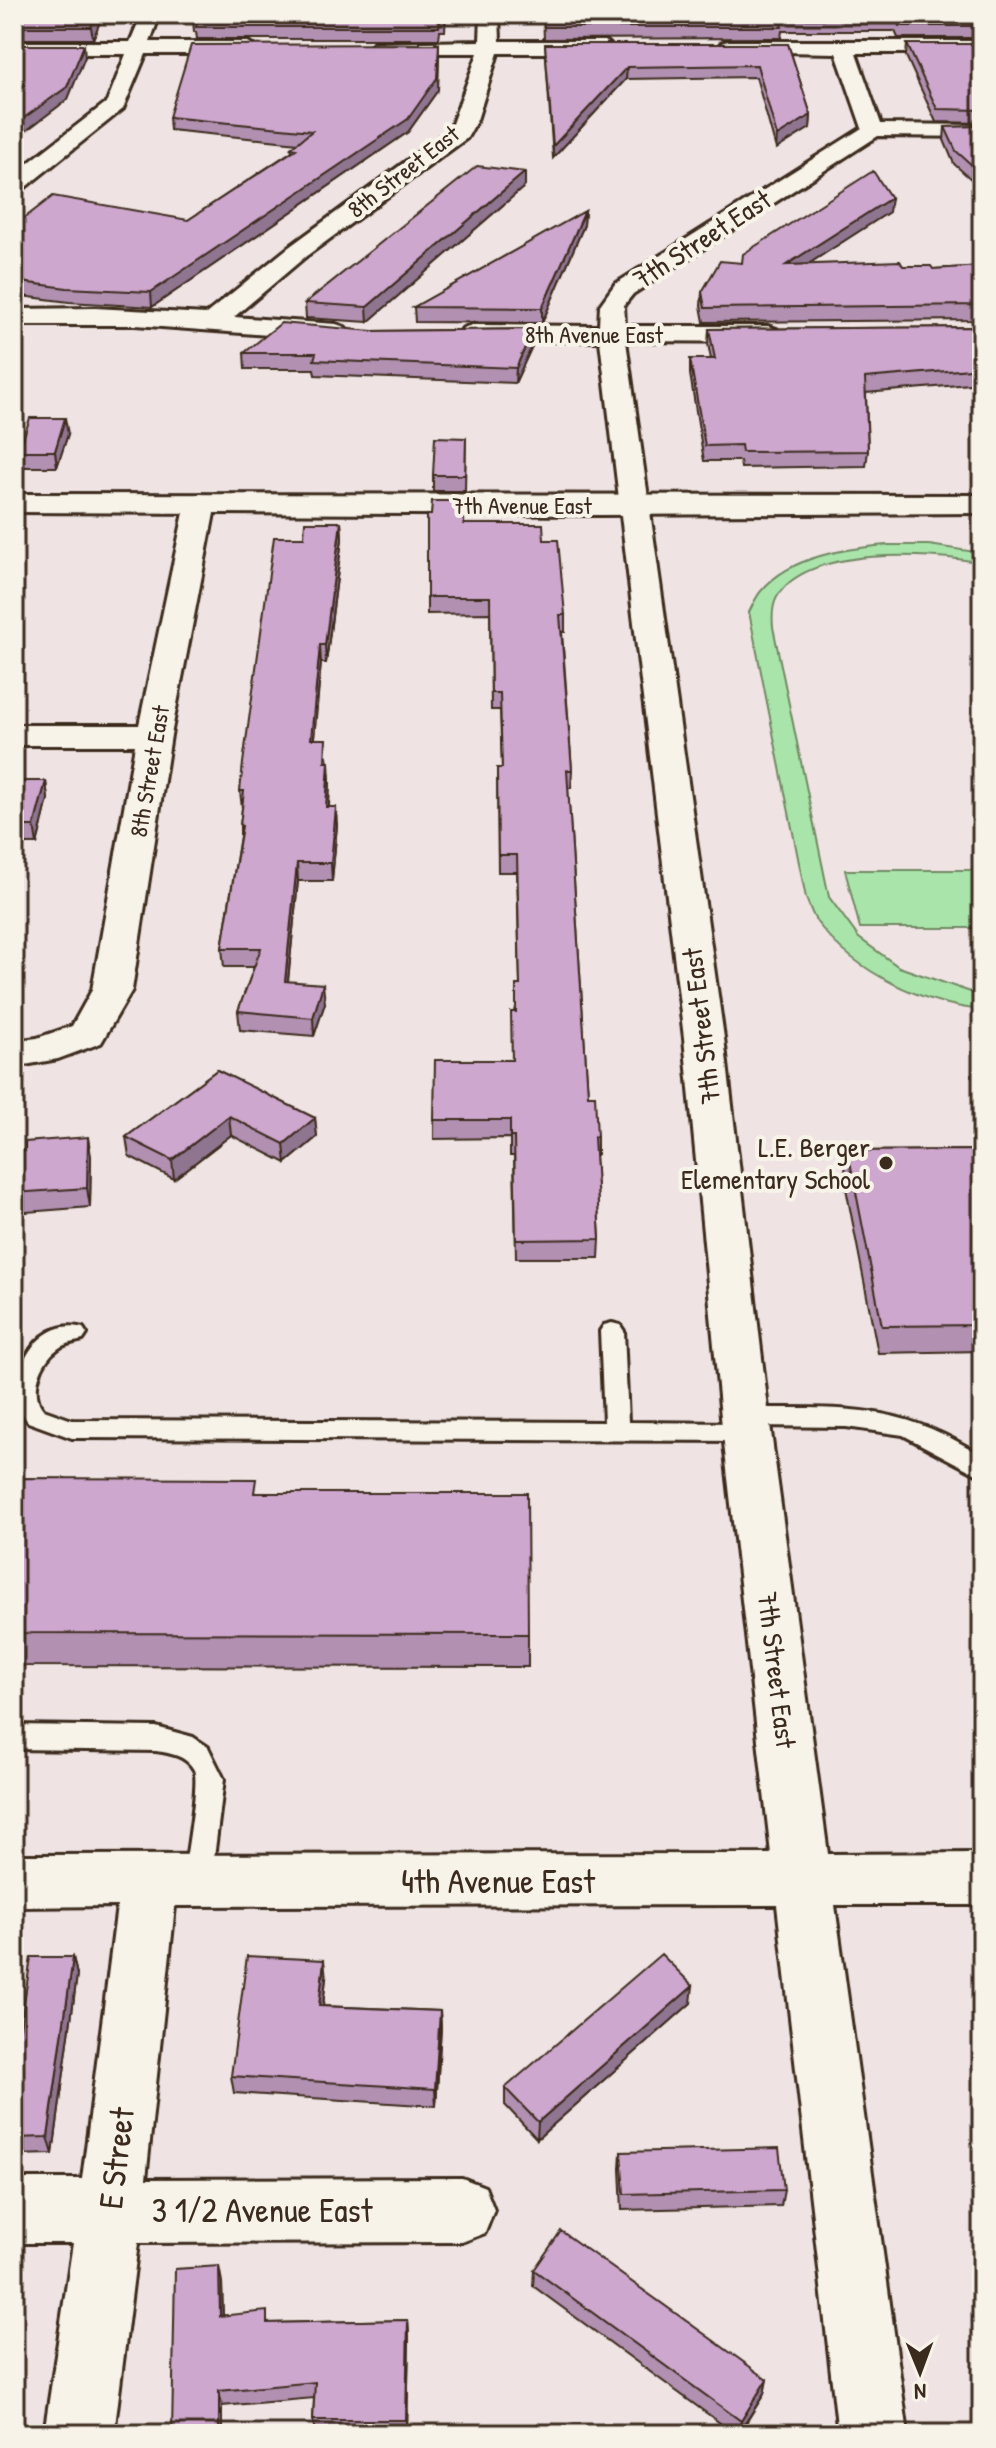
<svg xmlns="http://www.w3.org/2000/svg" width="996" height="2448" font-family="'Patrick Hand',sans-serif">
  <rect width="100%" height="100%" fill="#efe4e3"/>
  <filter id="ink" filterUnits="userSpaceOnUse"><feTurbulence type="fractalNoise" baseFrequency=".0125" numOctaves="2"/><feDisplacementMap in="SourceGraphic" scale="16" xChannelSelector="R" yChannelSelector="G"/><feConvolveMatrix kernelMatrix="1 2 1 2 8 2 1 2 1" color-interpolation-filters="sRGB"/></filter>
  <g filter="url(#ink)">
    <!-- green -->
    <path fill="#a9e5ab" stroke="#728864" stroke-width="2" d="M886,545H929L982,553V563C933,553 807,545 777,597C772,606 772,617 773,627L829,897L859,938L899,967L982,996V1010C923,1004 857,973 820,926C813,919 810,907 806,898L749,612C753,605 756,596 762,590C791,556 844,549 886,545Z
      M845,870H982V928H860Z"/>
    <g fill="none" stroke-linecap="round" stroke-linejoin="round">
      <!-- lane casing -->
      <g stroke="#3b2a1e" stroke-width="6">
        <path id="lane" d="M612,1323L620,1325L624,1331L628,1422L736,1423L733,1417L737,1411L745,1408C842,1409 896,1401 982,1456V1477L903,1435L846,1427L756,1426L759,1432L756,1438L747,1441L72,1438L28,1422C0,1386 34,1314 83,1328L87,1334L83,1340C75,1342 66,1343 59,1348C41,1360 28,1393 44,1410L72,1420L604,1422L600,1331L604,1325Z
          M14,1725L156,1727L193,1737L208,1747L224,1779L211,1881L207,1890L197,1894L187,1890L183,1881C185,1862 200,1782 194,1770C187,1756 170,1753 156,1751L14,1749Z"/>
      </g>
      <!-- street casing -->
      <g stroke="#3b2a1e" stroke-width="6">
        <path id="street" d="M142,14H160L150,42H248L258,48L248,54H146L123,109L22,190L14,192V174L107,102L126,54H14V42H130Z
          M481,14H499L500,41H604L614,47L604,53H498L477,120L467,138L305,257L234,317L336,324L345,327L349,332L345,337L336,340L135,325H14V309L95,308L206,314L289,247L450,129L478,53H380L370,47L373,43L480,41Z
          M728,41H982V53H856L881,124L982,125V137L878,136L633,294L624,305L625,326H768L777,329L781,334L777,339L768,342L626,341L724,1038L769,1417L828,1854L982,1853V1905H835L908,2434H838L777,1905L175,1906L146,2179L462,2178L485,2187L494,2210L485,2233L462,2242L138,2243L114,2434H44L73,2243H14V2179H82L117,1906L14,1907V1855L771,1854L721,1417L684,1038L600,341H472L463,338L459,333L463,328L472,325L599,326L600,305L615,284L862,128L836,53L721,51L718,47L721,43Z
          M201,494L211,497L216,503L171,735L132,990L101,1043L58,1059L14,1067V1041L37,1038L72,1026L92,990L135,745H14V725H139L186,503L191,497Z"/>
      </g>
      <!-- secondary casing -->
      <g stroke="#3b2a1e" stroke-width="6">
        <path id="secondary" d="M14,494L982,495V513L599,515L14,512Z"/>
      </g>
      <!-- lane -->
      <use href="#lane" fill="#f7f3e8" fill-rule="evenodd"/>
      <!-- street -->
      <use href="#street" fill="#f7f3e8" fill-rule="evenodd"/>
      <!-- secondary -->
      <use href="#secondary" fill="#f7f3e8" fill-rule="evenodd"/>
    </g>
    <!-- wall -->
    <path fill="#b190b1" stroke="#3b2a1e" stroke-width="2" d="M14,14H103L93,39H14Z
      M195,14H446L445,31H440L439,39H197L196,32H194L193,20Z
      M543,14H982V38H898L895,31H782L781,38L544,39Z
      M545,44H788L811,115L810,128L776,149L756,77L626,79L553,158Z
      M907,44H982V123L936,122L906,56Z
      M439,56L438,90L408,132L152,307L69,302L14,295V226L188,220L292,151L291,148L298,143L170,130L169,117Z
      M982,126V189L954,164L944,140L945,127Z
      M525,186L368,322L306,318L305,303Z
      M585,211L584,225L542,323L415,322L414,307Z
      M889,212L808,264L903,266L933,269L982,266V320L704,322L701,306L702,292L742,263Z
      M982,327V383L866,393L868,451L866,466L741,468L740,461H704L690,374V359H711L708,344L709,329Z
      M533,329V344L515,383L315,375L314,369H245L244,353L372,331Z
      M68,434L57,467H22L19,451Z
      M466,438L465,491H433V475Z
      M427,515L465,524L544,540L565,615V632H562L572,770L571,788H568L588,1095L597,1137V1155H595L600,1239L599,1258H516L514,1156H510V1138L434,1139V1120L512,1060L515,1012L520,985L517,872H498L497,768H502L500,710H491L490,613L427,614Z
      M341,522L342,539L326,663H321L314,739L327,756L330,780L329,807L337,825L332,881H298L288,981L325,1003L314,1036L240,1030L238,1011L254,967H224L222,948L240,836V826L242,808L240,791Z
      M14,781H46L48,799L37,844H14Z
      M217,1070L315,1118L317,1137L286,1163L231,1135L174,1179L129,1156L126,1137Z
      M982,1150V1351L878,1353L844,1178L848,1151Z
      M14,1152L91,1156L90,1207L14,1213Z
      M14,1478L257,1493L528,1634V1667L14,1666Z
      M73,1957L77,1975L53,2154L14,2155V2068Z
      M326,1978L323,2006L440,2011L441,2028L436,2106L234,2093L231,2076Z
      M691,2003L537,2139L505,2105V2088Z
      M621,2152L784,2190L781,2206L622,2210L620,2169Z
      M534,2270L767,2379L764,2394L739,2434H735L533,2286Z
      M222,2282L223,2315L269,2323L408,2320L409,2336L407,2434H315L313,2420L314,2398L222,2406V2434H172Z"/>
    <!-- shaded-wall -->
    <path fill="#907590" stroke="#3b2a1e" stroke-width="2" d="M97,14H103L93,39L91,27Z
      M439,44L438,90L408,132L152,307L151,292Z
      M84,45L85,57L68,99L14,140V125Z
      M627,67L626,79L553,158V146Z
      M811,115L810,128L776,149L777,136Z
      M525,172V186L368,322L367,307Z
      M891,198L889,212L785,279L786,265Z
      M585,211L584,225L542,323V308Z
      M533,329V344L515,383L516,368Z
      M65,418L68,434L57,467L55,451Z
      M341,522L342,539L326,663L325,645Z
      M320,645L321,663L312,757L311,739Z
      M329,762L330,780L328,825L326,807Z
      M46,781L48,799L37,844L34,826Z
      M336,807L337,825L332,881L331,863Z
      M297,863L298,881L286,1000L285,981Z
      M323,984L325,1003L314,1036L313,1018Z
      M229,1116L231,1135L174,1179L172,1160Z
      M315,1118L317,1137L286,1163L284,1144Z
      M88,1137L91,1156L90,1207L87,1188Z
      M73,1957L77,1975L53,2154L48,2137Z
      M324,1960L326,1978L321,2023L319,2006Z
      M693,1986L691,2003L537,2139L538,2122Z
      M440,2011L441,2028L436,2106L435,2089Z
      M219,2266L222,2282L223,2331L220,2316Z
      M408,2320L409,2336L407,2434L406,2420Z
      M767,2379L764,2394L738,2434L741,2421Z
      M219,2391L222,2406V2434H219Z"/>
    <!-- building -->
    <path fill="#cea7ce" stroke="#3b2a1e" stroke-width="2" d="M14,14H97L91,27H14Z
      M195,14H445V19H440L439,27H196L198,20H193Z
      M544,14H982V26H899L896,19H779L782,27H544Z
      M439,44L437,78L408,119L151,292L67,288L14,281V226L53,196L188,220L296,149L291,148L312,131L169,117L191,45Z
      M545,44H788L811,115L777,136L757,65L627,67L553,146Z
      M907,44H982V110L937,109Z
      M14,45H84L67,87L14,125Z
      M982,126V174L956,151L945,127Z
      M477,166L525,172L367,307L305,303Z
      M873,171L891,198L786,265L900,261L903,266H931L933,269L982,266V305L705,308L702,292L720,261L742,263L743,254Z
      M585,211L542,308L414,307Z
      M281,323L372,331L533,329L516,368L314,360L316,353H244Z
      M982,327V368L865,378L868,451L742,452L741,445L705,446L690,359H715L709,329Z
      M30,418H65L55,451H19Z
      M435,437L466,438L465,475H433Z
      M432,501H465L464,524H543L544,540H558L565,615H560L572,770H567L574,880L588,1095H595L597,1137H594L600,1239L516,1240L514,1137H510V1120H434L435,1060H512L511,1012H516V985H520L517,855H498L497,768H502L500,693H491L490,597H427V515H431Z
      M305,522H341L325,645H320L311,739H326L325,762H329L326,807H336L331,863H297L285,981L323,984L313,1018L238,1011L261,948H222L242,826H240L244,791H240L243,763L274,537H304Z
      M14,781H46L34,826H14Z
      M217,1070L315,1118L284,1144L229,1116L172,1160L126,1137Z
      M88,1137L87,1188L14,1193V1152L25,1151V1142Z
      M982,1150V1325L882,1326L848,1151Z
      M14,1478L256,1479L254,1493H527L528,1634L14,1633Z
      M661,1954L693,1986L538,2122L505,2088Z
      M247,1956L324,1960L319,2006L440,2011L435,2089L231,2076Z
      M31,1957H73L48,2137L14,2138V2068Z
      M779,2148L784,2190L624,2194L621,2152Z
      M561,2231L767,2379L741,2421L534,2270Z
      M219,2266L220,2316L267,2311V2323L408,2320L406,2420H313L315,2382L219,2391V2434H172L175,2269Z"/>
  </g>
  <!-- markers -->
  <circle fill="#3b2a1e" stroke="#f7f3e8" stroke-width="3" cx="886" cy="1163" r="8"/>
  <g text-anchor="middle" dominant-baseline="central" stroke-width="8" stroke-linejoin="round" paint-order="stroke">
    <!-- far-street labels -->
    <g font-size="24" fill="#3b2a1e" stroke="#f7f3e8">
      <text transform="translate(403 171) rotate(-38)">8th Street East</text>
      <text x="594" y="334">8th Avenue East</text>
      <text x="522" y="505">7th Avenue East</text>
      <text transform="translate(149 771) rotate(-80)">8th Street East</text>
    </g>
    <!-- street labels -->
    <g font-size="28" fill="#3b2a1e" stroke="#f7f3e8">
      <text transform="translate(702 239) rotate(-33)">7th Street East</text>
      <text transform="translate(701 1026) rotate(-97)">7th Street East</text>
      <text transform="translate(777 1670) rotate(83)">7th Street East</text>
    </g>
    <!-- poi labels -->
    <g font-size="28" fill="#3b2a1e" stroke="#f7f3e8" text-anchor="end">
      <text x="870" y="1147">L.E. Berger<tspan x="870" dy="32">Elementary School</tspan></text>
    </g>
    <!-- near-street labels -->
    <g font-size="34" fill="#3b2a1e" stroke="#f7f3e8">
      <text x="498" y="1881">4th Avenue East</text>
      <text transform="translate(116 2158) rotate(-83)">E Street</text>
      <text x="262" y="2210">3 1/2 Avenue East</text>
    </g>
  </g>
  <!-- margin -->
  <rect width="996" height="2448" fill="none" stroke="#f7f3e8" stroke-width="48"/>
  <rect x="24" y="24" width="948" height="2400" fill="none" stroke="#3b2a1e" stroke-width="3" filter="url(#ink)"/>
  <!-- north arrow -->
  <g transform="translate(920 2372) rotate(179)" stroke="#f7f3e8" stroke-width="6" paint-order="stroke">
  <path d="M0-6L14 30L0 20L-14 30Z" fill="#3b2a1e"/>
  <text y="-12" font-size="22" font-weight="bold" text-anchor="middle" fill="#3b2a1e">N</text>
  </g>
</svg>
